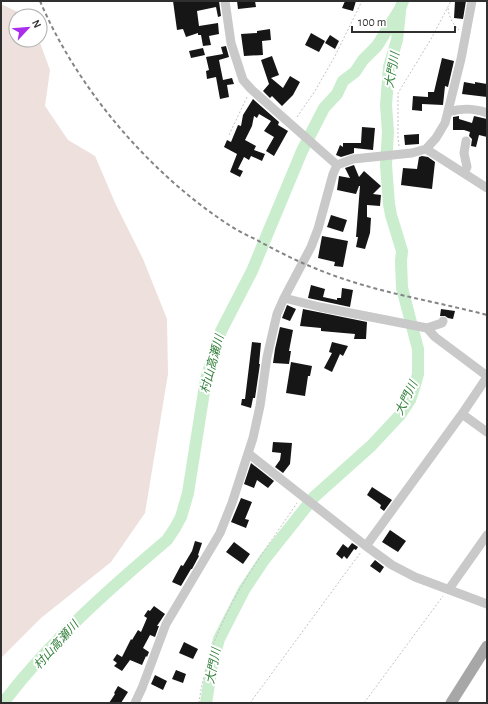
<svg xmlns="http://www.w3.org/2000/svg" width="488" height="704" font-family="'Alegreya Sans','Noto Sans JP',sans-serif">
  <rect width="100%" height="100%" fill="#fff"/>
  <!-- green -->
  <path fill="#ede0dd" d="M3,5L26,16H16V40H39L50,70L45,106L68,140L95,156L116,205L143,259L167,319L168,374L145,513L111,562L41,618L1,658V6Z"/>
  <g fill="none" stroke-linecap="round" stroke-linejoin="round">
    <!-- river -->
    <path stroke="#c9edcd" stroke-width="12" d="M3,703C50,641 108,590 167,540L175,528L181,517L188,493L206,379L221,331L252,271L302,151L324,108L337,94L343,81L355,72L363,60L377,46L400,9L403,1
      M206,703L212,665L219,639L244,590L264,560L314,497L371,446L400,415L410,400L415,385L418,374V349L402,288L401,261L402,251L391,215L389,204L386,165L388,132L386,105L388,80L389,67L397,40L400,12"/>
  </g>
  <!-- building -->
  <path fill="#161616" d="M173,1H219L221,16L218,17L216,7L197,11L199,26L218,23L219,34L209,36L211,45L203,46L201,35H198V33L186,37L183,29L177,30Z
    M237,1H255L256,7L238,9Z
    M345,1H356L353,11L342,8Z
    M455,1H466L463,19L454,18Z
    M270,29L271,40L262,41L263,55L244,56L241,34L257,33V31Z
    M311,33L325,41L319,52L305,45Z
    M330,35L339,41L335,49L325,43Z
    M226,46L229,57L219,60L223,80L232,78L234,84L227,85L229,97L220,99L216,77L207,79L206,71L209,70L206,57L223,54L221,47Z
    M203,48L205,55L191,58L189,51Z
    M272,56L279,75L271,78L283,88L290,76L300,82L293,95L282,106L272,96L270,98L263,91L269,84L261,60Z
    M442,58L454,61L448,87L445,86L443,105L422,104V111L412,110L413,96L428,97V92H434Z
    M464,82L475,84V82L487,84V97L462,94Z
    M253,99L279,122L278,125L288,131L274,156L266,151L274,137L264,131L271,121L259,114L257,118L254,116L252,126L245,140L256,146L254,150L265,154L262,161L251,156L249,160L244,157L238,169L243,171L240,177L230,172L237,154L224,147L227,140L231,142L238,125L241,126L243,115Z
    M459,116V119L472,123L474,116L487,119V137L479,135L476,147L471,146L472,139L469,136L470,132L464,130H453V117Z
    M362,127L375,128L373,150L354,148V153L341,157L336,155L340,145L343,147V143H361Z
    M419,134V144L405,145L404,135Z
    M422,156L428,157L435,162L432,189L401,185L403,168L417,169L419,157Z
    M354,165L359,177L364,171L381,186L373,194L381,195L380,206L367,205V217L371,218L370,233L365,249L356,247L358,237H356L360,186H359L356,194L337,190L339,176L350,178L345,168Z
    M331,215L347,220L343,232L327,227Z
    M322,236L348,241L343,267L334,266L335,262L318,258Z
    M311,285L325,289L323,297L337,300V298H341L342,288L353,290L350,307L308,298Z
    M287,305L296,309L290,321L282,318Z
    M303,309L367,322L366,339H354L355,334L321,331V328L300,326Z
    M441,309L455,311L453,319L448,318L445,316H440Z
    M280,327L293,330L289,351H291L289,364L273,363L275,349Z
    M252,342L261,343L259,364H260L255,398H253L251,408L241,405L242,399H245Z
    M332,342L348,346L343,356L340,354L332,372L324,368L332,353L329,352Z
    M291,362L312,366L310,376H308L305,396L286,393Z
    M273,442L292,443L290,464L283,473L275,467L280,460L281,453L272,452Z
    M251,463L274,481L268,488L257,480L254,488L244,484Z
    M372,487L392,500L384,511L380,508L381,505L367,495Z
    M241,498L252,502L245,519L249,520L246,528L231,522Z
    M390,530L406,541L398,552L382,542Z
    M195,541L202,543L198,555L199,556L192,569H191L181,586L172,582L181,565L183,566L192,551Z
    M234,542L250,554L243,564L226,552Z
    M352,543L358,547L356,550L354,549L347,559L344,556L342,559L336,554L343,544L348,548Z
    M375,560L384,567L380,573L370,566Z
    M154,606L165,614L157,626H159L155,637L150,635L143,648L149,652L147,657L146,656L142,665L130,660L122,671L114,666L117,663L113,660L117,654L122,657L131,639L132,640L138,630L141,632L147,618L144,616L148,610L150,611Z
    M184,642L198,649L193,659L179,653Z
    M176,670L186,674L183,683L172,679Z
    M155,675L167,681L163,690L151,684Z
    M118,686L128,692L121,703H109L115,694L114,693Z"/>
  <g fill="none" stroke-linecap="round" stroke-linejoin="round">
    <!-- path -->
    <path stroke="#c3c3c3" stroke-width="1" stroke-dasharray="2 2" stroke-linecap="butt" d="M448,8C449,17 452,23 459,30
      M297,117L315,91L335,56L362,1
      M229,135L247,97
      M399,146L398,138V93L431,39L451,1
      M199,703C200,694 202,685 204,676C221,606 258,561 297,503
      M250,703L361,552
      M364,703L443,596"/>
    <!-- minor -->
    <path stroke="#c9c9c9" stroke-width="9" d="M225,1L231,43L243,80L251,89L337,165
      M448,112C462,108 473,108 487,113
      M426,149L487,188
      M464,173L467,167L464,153L466,141
      M284,298L320,307L427,328L442,323L443,321
      M427,328L435,337L487,376
      M487,377L462,414L366,546L392,565L415,577L487,604
      M462,414L487,432
      M249,454L366,546
      M449,589L487,535
      M135,703L142,688L166,624L220,533L232,503L253,438L260,406L267,357L277,314L284,298L311,247L318,229L333,174L337,165L353,159L412,153L426,149L436,138L445,123L461,59L472,1"/>
    <!-- major -->
    <path stroke="#a7a7a7" stroke-width="11" d="M451,703L487,646"/>
    <!-- rail -->
    <path stroke="#848484" stroke-width="2" stroke-dasharray="4 3" stroke-linecap="butt" d="M40,1C77,88 149,173 229,225C237,230 246,235 255,239C282,254 309,267 338,277C386,294 438,302 487,315"/>
  </g>
  <g text-anchor="middle" dominant-baseline="central" stroke-width="4" stroke-linejoin="round" paint-order="stroke">
    <!-- water labels -->
    <g font-size="12" font-style="italic" fill="#34813c" stroke="#fff">
      <text transform="translate(392 70) rotate(-80)">大門川</text>
      <text transform="translate(212 364) rotate(-75)">村山高瀬川</text>
      <text transform="translate(406 398) rotate(-64)">大門川</text>
      <text transform="translate(56 645) rotate(-48)">村山高瀬川</text>
      <text transform="translate(213 666) rotate(-79)">大門川</text>
    </g>
  </g>
  <!-- border -->
  <rect width="488" height="704" fill="none" stroke="#2f2f2f" stroke-width="4"/>
  <!-- north arrow -->
  <g transform="translate(28 28) rotate(64)"><circle r="19" fill="#ffffff" stroke="#acacac"/>
  <path d="M0-3L7 15L0 10L-7 15Z" fill="#a92deb"/>
  <text y="-6" font-size="11" font-weight="bold" text-anchor="middle" fill="#2f2f2f">N</text>
  </g>
  <!-- scale -->
  <path d="M352 26v6h103v-6" fill="none" stroke="#2f2f2f" stroke-width="2"/>
  <text x="358" y="26" font-size="12" fill="#2f2f2f" stroke="#ffffff" stroke-width="3" paint-order="stroke">100 m</text>
</svg>
